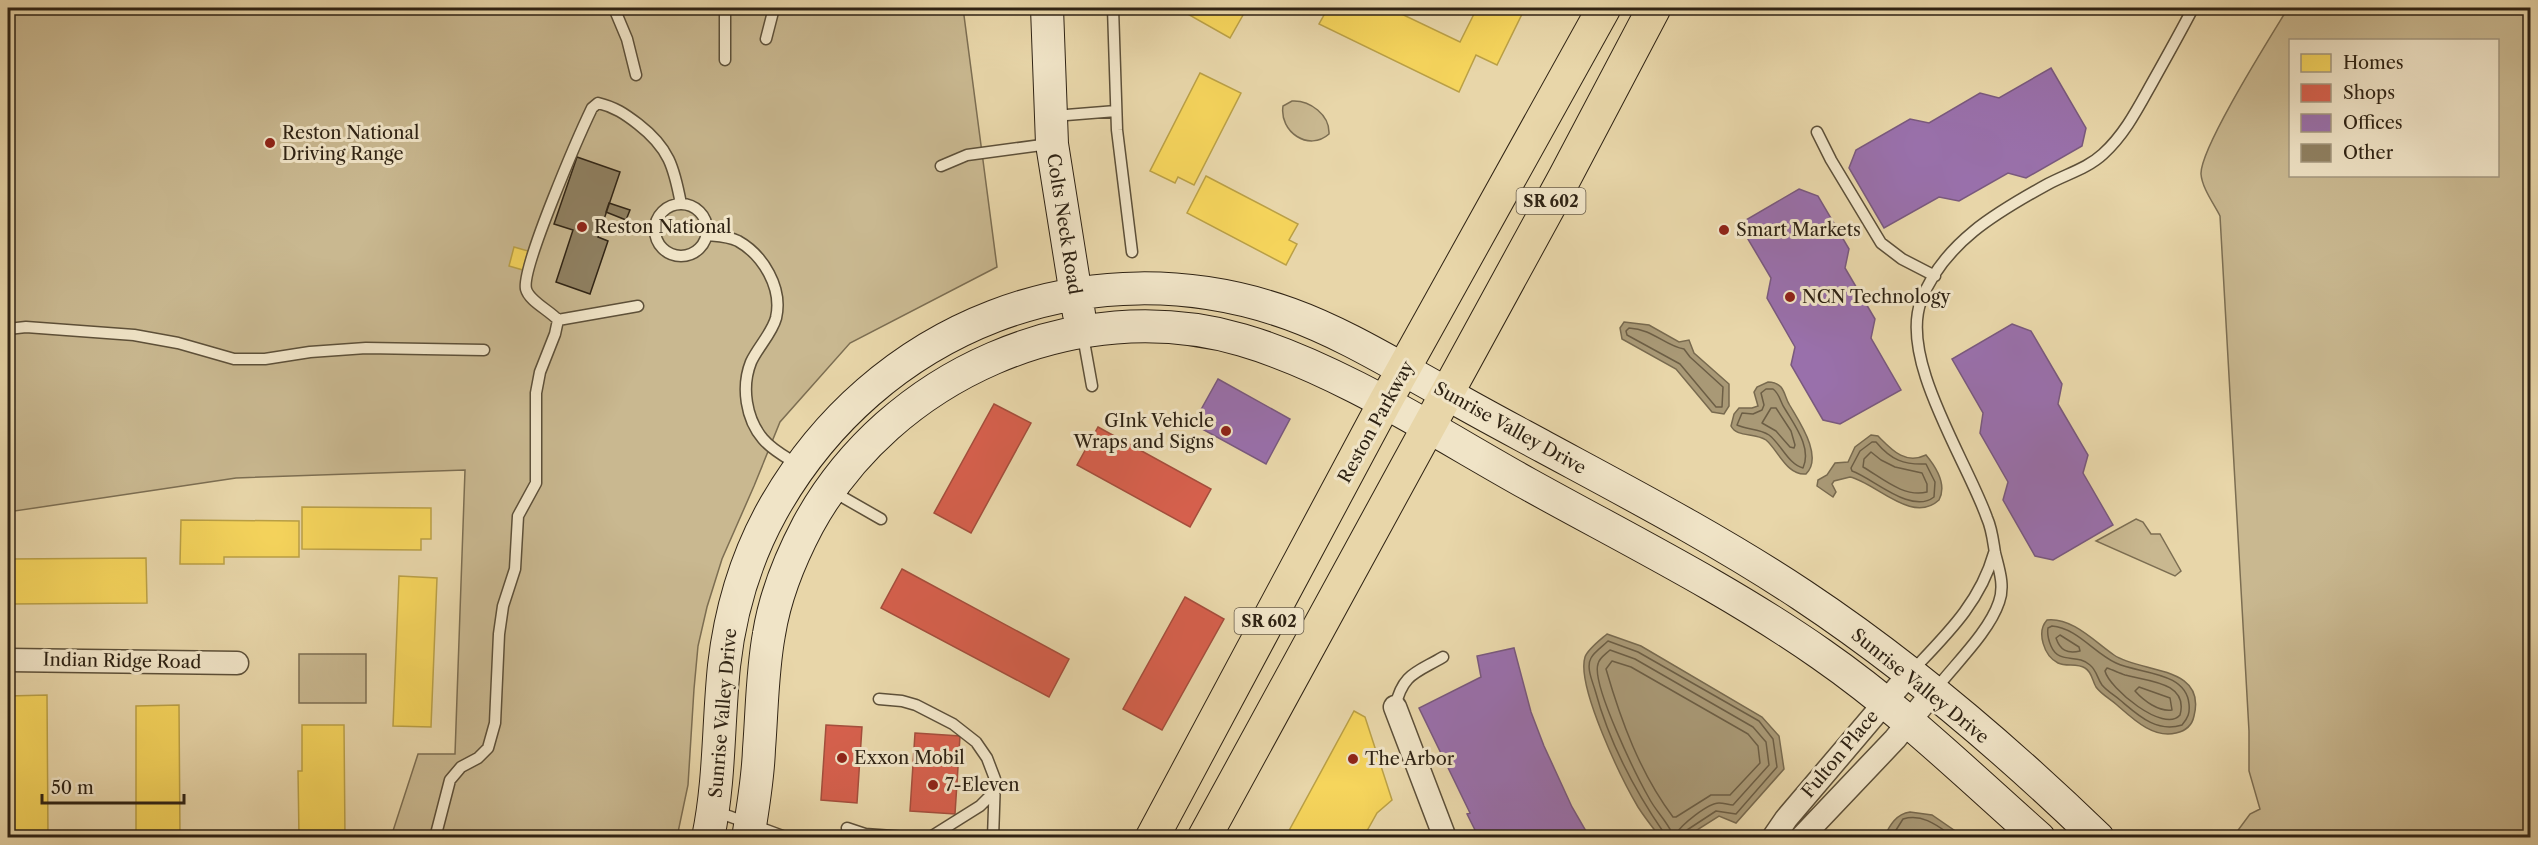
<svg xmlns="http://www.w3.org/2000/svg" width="2538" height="845" font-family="'Libre Caslon Text',serif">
  <rect width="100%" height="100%" fill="#e8d6a9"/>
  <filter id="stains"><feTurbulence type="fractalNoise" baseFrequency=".00333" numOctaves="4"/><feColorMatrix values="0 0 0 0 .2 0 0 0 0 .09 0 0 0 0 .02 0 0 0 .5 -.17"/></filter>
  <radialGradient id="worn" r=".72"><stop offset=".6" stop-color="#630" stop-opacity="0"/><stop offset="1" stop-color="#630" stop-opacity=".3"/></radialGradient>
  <!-- green -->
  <path fill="#c9b890" stroke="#7c6e52" stroke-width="1.5" fill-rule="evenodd" d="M8,8H963L997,267L850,343L780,422L754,486L722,559L707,607L698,646L694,689L688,785L677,837H391L418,754H455L465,470L236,478L8,512Z
    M2288,8H2530V837H2233L2250,814L2260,809L2249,771V731L2220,216C2214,204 2202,188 2201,174C2200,148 2271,36 2288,8ZM2290,40H2498V176H2290Z
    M1292,101C1310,100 1330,115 1329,134C1309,152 1279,132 1283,106Z
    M2136,519L2143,522L2151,534H2160L2181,571L2175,576L2096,541Z
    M299,654H366V703H299Z"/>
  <!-- water -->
  <path fill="#a99976" stroke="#786a4f" stroke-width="1.5" d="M1624,322L1649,325L1679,342L1689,340L1694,353L1729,384V406L1724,414L1712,412L1676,369L1622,339L1620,328Z
    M1768,382C1774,382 1777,383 1781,387C1785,392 1786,399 1789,404C1798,420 1824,456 1806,474C1787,476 1778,450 1766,440C1755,432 1737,438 1731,426L1734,414L1739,408H1752L1758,406L1754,392L1757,387Z
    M1871,435L1878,436C1892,450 1905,465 1926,455C1936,467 1947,485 1939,500C1912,525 1875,482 1850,477L1834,481L1832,484L1836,492L1833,497L1817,486L1818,480L1827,475L1835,463L1848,462L1855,447Z
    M2047,620C2072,617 2095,642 2114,655C2140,673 2207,665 2194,716C2192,726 2185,731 2176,733C2153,739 2132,718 2117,705C2110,699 2101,694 2096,687C2092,680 2092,672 2085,668C2077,663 2066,667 2058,663C2044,656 2036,632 2047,620Z
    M1607,634L1641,646L1762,717L1779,736L1784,769L1736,823L1719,816L1686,837H1660C1653,828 1645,818 1638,807C1622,780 1576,686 1585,657C1588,649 1600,640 1607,634Z
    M1910,812L1932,815L1964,837H1884C1890,825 1896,814 1910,812Z"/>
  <!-- homes -->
  <path fill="#f6d55c" stroke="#baa046" stroke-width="1.5" d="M1177,8H1247L1230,38Z
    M1328,8H1389L1460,42L1477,8H1525L1497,65L1476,55L1459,92L1319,24Z
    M1200,73L1241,93L1194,185L1178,177L1175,183L1150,171Z
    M1206,176L1298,224L1289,240L1297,244L1286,265L1187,213Z
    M514,247L528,251L523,270L509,266Z
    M302,507L431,508V539H421V550L302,549Z
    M181,520L299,521V557H224V564H180Z
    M146,558L147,603L8,604V559Z
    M399,576L437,578L431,727L393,726Z
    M47,695L48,838H8V696Z
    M179,705L180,838H136V706Z
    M1354,711L1365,717L1392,800L1377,813L1363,838H1285Z
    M302,725H344L345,838H299L298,771H302Z"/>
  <!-- shops -->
  <path fill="#d6604d" stroke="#a44e3c" stroke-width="1.5" d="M994,404L1031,423L971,533L934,513Z
    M1098,427L1211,489L1190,527L1077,465Z
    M902,569L1069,659L1049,697L881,608Z
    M1185,597L1224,619L1162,730L1123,709Z
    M826,725L862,727L857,803L821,800Z
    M915,733L960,736L955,814L910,811Z"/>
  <!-- offices -->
  <path fill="#9970ab" stroke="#79597e" stroke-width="1.5" d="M2051,68L2086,128L2082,146L2026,178L2008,173L1959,201L1939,197L1884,228L1849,168L1856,150L1910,119L1929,123L1980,93L1999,98Z
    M1799,189L1818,196L1849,249L1845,268L1875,319L1871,338L1901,390L1840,424L1823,420L1791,365L1795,347L1767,298L1771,278L1739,224Z
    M2012,324L2031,331L2062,384L2058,404L2088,455L2083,473L2113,525L2053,560L2035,556L2003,500L2008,482L1980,433L1983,413L1952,359Z
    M1218,379L1290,419L1266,464L1193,424Z
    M1514,648L1531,712L1544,746L1572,807L1590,838H1479L1467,814L1470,813L1419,708L1481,677L1477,656Z"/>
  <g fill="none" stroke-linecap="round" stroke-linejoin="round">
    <!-- shore -->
    <path stroke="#6c5e45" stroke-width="1.5" d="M1629,328C1653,329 1665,346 1684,349L1690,357L1723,387L1722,407H1716L1680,364L1627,335L1626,331Z
      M1766,389H1773C1780,394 1780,402 1785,409C1795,426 1812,448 1803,468C1788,464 1781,444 1769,435C1759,428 1747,430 1737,425L1742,413L1753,414L1762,410L1764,405L1761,393Z
      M1771,408H1776L1791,431L1795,445L1794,448L1790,447L1776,431L1762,423Z
      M1872,442H1876C1891,460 1904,465 1926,464L1935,482L1934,497C1911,515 1873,478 1852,471L1851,468L1860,451Z
      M1871,452L1881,460L1895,467L1922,473L1927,484V492C1904,498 1882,478 1863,467L1864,459Z
      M2052,626C2077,628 2094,653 2116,663C2139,674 2186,671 2189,704C2190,713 2188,718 2182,725C2156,733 2138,715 2120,700C2114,695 2107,691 2102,685C2097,678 2097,671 2090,665C2077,653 2059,665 2051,646C2048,639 2047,634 2048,628Z
      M2060,635L2079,647L2080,651C2067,654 2060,650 2056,638Z
      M1610,650L1635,659L1753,727L1766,742L1769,765L1733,805C1729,805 1724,803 1719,803C1708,803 1681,825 1676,834L1672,833C1666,820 1655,810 1649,798C1637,777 1591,684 1598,664C1599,658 1606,654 1610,650Z
      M1612,661L1631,667L1748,734L1758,746L1760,763L1730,795H1711L1676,817H1673C1640,773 1621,721 1606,669Z
      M2107,668C2113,670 2119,673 2125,675C2147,681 2189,682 2180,715C2164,734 2109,688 2105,671Z
      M2139,687L2170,698L2172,710C2159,712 2144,701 2135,691Z
      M1664,838V833C1633,788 1609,742 1595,690C1592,680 1586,667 1591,658C1594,652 1603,646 1608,641L1638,652L1759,721L1773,739L1777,767L1736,814L1716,811L1687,830L1684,838
      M1891,838L1903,819C1924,813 1939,827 1955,838"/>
  </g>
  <!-- building -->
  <path fill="#8f8061" stroke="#2f2314" stroke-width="1.5" d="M577,157L620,172L598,237L608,241L590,294L556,282L573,230L554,224Z
    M609,203L630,210L626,220L606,212Z"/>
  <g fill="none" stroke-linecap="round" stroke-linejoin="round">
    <!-- lane casing -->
    <g stroke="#5d5039" stroke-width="13">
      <path id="lane" d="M614,8L627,39L636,75
        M1113,8L1117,130L1132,252
        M766,39L774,8
        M725,60V8
        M1054,116L1116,111
        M1817,132L1831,160L1881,243L1902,259L1935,276
        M941,166L967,155L1049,144
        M655 230a26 26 0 1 1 52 0a26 26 0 1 1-52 0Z
        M707,235C717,236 728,236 738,241C763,255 783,288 776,318C772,333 758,347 751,362C741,387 746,419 763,439C773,451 788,458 800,466
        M638,306L558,320C549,310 529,301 526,289C521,268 580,133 592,108L598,103C615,107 625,114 638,124C669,148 674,167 681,204
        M8,329L26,327L134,335L178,343L234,359H265L310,352L366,348L484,350
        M1083,336L1092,386
        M832,491L881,519
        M1911,672C1946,635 1980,603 1994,553
        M1935,690C1955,664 1989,632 1999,602C2005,586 1999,569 1995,553C1993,541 1992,529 1987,518C1967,461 1899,360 1921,301C1943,243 1997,212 2048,184C2067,174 2088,168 2103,154C2125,134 2138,108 2152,83C2166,58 2180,33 2193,8
        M879,699L902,701L916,705L953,724L976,742L987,758L995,779L993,838
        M1395,707C1403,673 1416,673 1443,657
        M715,811L788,838
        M847,828L865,834L921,838
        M435,838L450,780L461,767L478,758L488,748L495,723L499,634L503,606L515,569L518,516L536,483V393L540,372L555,334L558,320
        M929,838L980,806L995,791"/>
    </g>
    <!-- street casing -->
    <g stroke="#5d5039" stroke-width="25">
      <path id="street" d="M8,660L237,663
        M1395,707L1445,838
        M1773,838L1786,819L1910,673
        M1801,838L1895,739L1933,692"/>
    </g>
    <!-- secondary casing -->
    <g stroke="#2f2314" stroke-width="34">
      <path id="secondary" d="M1047,8L1052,144L1079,314
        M708,838C720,780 718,724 724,666C730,613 746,558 772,511C875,326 1089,242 1290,314C1340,332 1388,361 1435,387C1471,408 1507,427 1544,447C1631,494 1719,540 1802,595C1906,664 2008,751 2098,838
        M748,838C753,808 758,779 759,749C762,711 762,672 769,634C775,596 790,559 808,525C890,375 1076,292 1242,340C1338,368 1440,435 1528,484C1627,539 1728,589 1821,654C1899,708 1968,775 2039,838"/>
    </g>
    <!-- primary casing -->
    <g stroke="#2f2314" stroke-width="35">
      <path id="primary" d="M1152,838L1384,404L1604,8
        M1204,838L1565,177L1654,8"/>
    </g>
    <!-- lane -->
    <use href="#lane" stroke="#f0e4c7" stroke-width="10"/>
    <!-- street -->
    <use href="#street" stroke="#f0e4c7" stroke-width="22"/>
    <!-- secondary -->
    <use href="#secondary" stroke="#f0e4c7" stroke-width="32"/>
    <!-- primary -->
    <use href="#primary" stroke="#e8d6a9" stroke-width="33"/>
  </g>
  <!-- markers -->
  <g fill="#8f2418" stroke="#f0e4c7" stroke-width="2">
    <circle cx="270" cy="143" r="6"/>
    <circle cx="582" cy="227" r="6"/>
    <circle cx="1724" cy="230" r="6"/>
    <circle cx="1790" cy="297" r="6"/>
    <circle cx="1226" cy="431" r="6"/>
    <circle cx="842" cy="758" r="6"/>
    <circle cx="1353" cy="759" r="6"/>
    <circle cx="933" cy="785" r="6"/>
  </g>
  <g text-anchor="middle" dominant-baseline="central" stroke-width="6" stroke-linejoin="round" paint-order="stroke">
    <!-- shield labels -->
    <g fill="#f0e4c7" stroke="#695d4a" stroke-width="1.5">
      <rect x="1516.5" y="188" width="69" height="26" rx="4.5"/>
      <rect x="1234.5" y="608" width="69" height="26" rx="4.5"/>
    </g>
    <g font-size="16" font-weight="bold" fill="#2f2314">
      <text x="1551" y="201">SR 602</text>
      <text x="1269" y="621">SR 602</text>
    </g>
    <!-- poi labels -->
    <g font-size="18" fill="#2f2314" stroke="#f0e4c7" text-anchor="start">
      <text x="282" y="133">Reston National<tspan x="282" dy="21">Driving Range</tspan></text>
      <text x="594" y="227">Reston National</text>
      <text x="1736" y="230">Smart Markets</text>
      <text x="1802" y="297">NCN Technology</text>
      <text x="1214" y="421" text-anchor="end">GInk Vehicle<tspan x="1214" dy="21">Wraps and Signs</tspan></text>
      <text x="854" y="758">Exxon Mobil</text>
      <text x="1365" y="759">The Arbor</text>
      <text x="945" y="785">7-Eleven</text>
    </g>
    <!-- street labels -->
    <g font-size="18" fill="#2f2314" stroke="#f0e4c7">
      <text transform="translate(1064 224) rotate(81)">Colts Neck Road</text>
      <text transform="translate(1376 422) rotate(-61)">Reston Parkway</text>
      <text transform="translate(1510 428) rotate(29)">Sunrise Valley Drive</text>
      <text transform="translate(122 661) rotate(1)">Indian Ridge Road</text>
      <text transform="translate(1920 686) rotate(39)">Sunrise Valley Drive</text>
      <text transform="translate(723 713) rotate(-85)">Sunrise Valley Drive</text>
      <text transform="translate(1840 754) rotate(-50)">Fulton Place</text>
    </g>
  </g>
  <!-- margin -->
  <rect width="2538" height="845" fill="none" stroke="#e8d6a9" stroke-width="30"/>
  <rect x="9" y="9" width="2520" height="827" fill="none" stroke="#2f2314" stroke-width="3"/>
  <rect x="15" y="15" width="2508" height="815" fill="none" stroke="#2f2314" stroke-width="1.5"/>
  <!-- legend -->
  <rect x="2289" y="39" width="210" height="138" fill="#f0e4c7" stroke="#a3977f" stroke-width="1.5"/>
  <rect x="2301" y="54" width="30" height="18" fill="#f6d55c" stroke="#a3977f" stroke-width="1.5"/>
  <text x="2343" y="69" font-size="18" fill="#2f2314">Homes</text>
  <rect x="2301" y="84" width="30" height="18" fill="#d6604d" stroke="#a3977f" stroke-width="1.5"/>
  <text x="2343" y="99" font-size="18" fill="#2f2314">Shops</text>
  <rect x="2301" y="114" width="30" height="18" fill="#9970ab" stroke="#a3977f" stroke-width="1.5"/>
  <text x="2343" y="129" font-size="18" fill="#2f2314">Offices</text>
  <rect x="2301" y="144" width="30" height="18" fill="#8f8061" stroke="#a3977f" stroke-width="1.5"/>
  <text x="2343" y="159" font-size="18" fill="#2f2314">Other</text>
  <!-- scale -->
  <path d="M42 794v9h142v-9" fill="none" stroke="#2f2314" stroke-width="3"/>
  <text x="51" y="794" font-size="18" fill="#2f2314" stroke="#f0e4c7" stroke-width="4.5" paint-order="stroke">50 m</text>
  <rect width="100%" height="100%" filter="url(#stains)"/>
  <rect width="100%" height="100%" fill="url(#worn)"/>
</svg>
